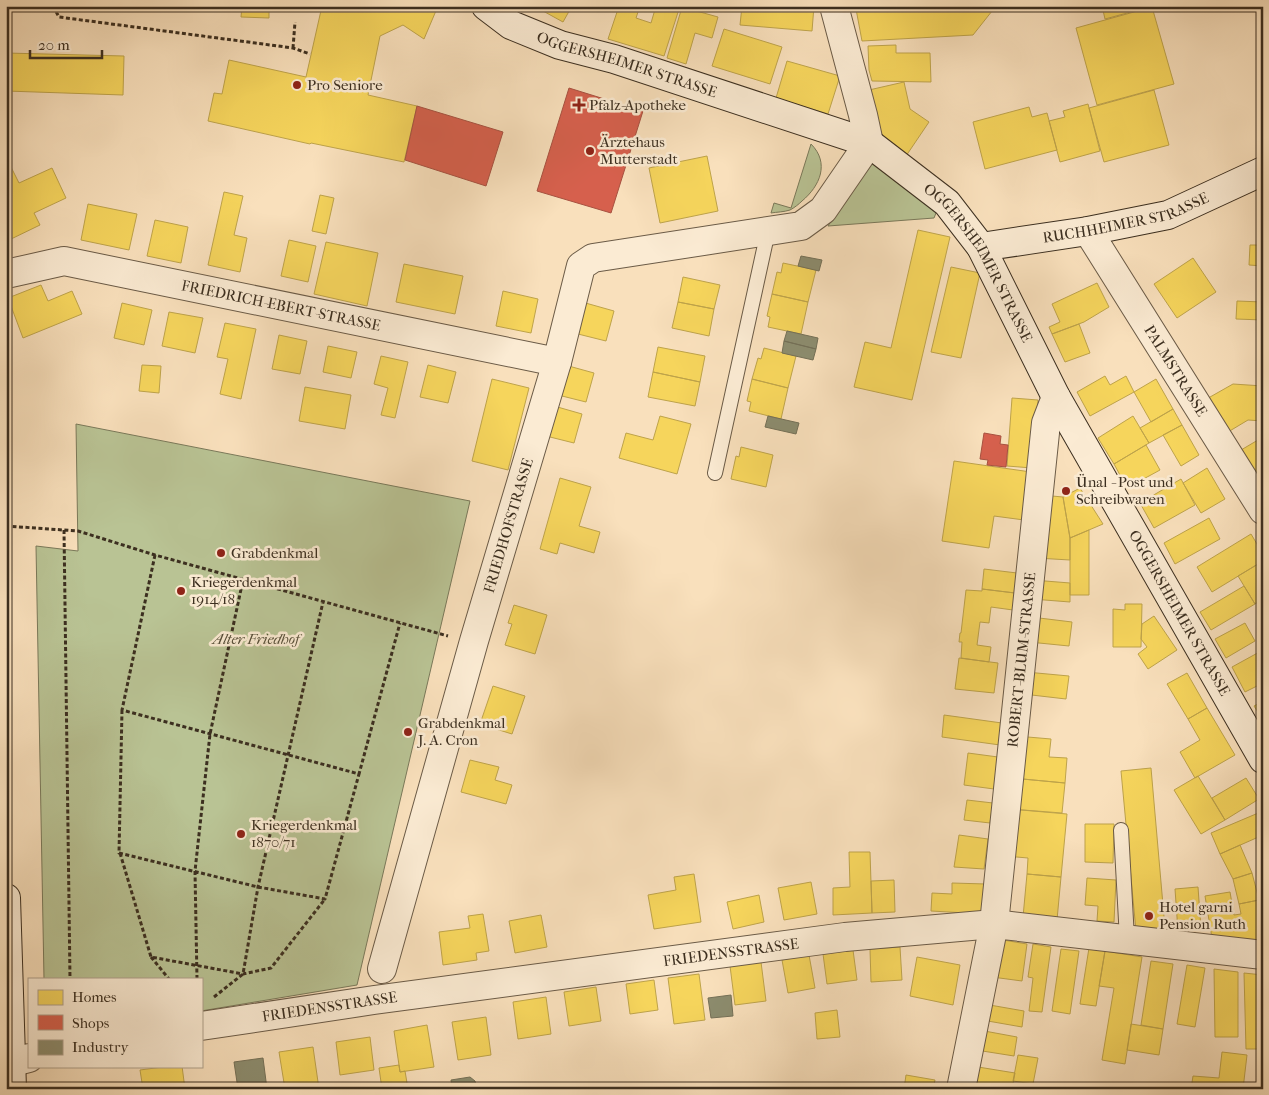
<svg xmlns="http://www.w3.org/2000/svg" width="1269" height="1095" font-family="'IM FELL French Canon',serif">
  <rect width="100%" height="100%" fill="#f9e0bc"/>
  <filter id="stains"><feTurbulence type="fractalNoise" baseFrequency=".004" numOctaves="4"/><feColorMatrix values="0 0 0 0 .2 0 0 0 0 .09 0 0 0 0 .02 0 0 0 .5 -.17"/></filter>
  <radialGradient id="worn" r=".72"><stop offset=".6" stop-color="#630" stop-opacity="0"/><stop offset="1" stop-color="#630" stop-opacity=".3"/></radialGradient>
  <!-- green -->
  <path fill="#b9c394" stroke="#7a795a" d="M811,144C830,163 820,186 802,201C799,204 794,208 790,210C784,212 777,212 771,213L774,203L791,208Z
    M871,157L935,206L936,213L934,218L828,226Z
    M76,424L470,501L357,985L201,1011V979H44L36,546L78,551Z"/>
  <!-- homes -->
  <path fill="#f6d55c" stroke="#bea34a" d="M242,6H269V18L241,17Z
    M322,6H438L424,39L403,25L380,36L368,95L417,106L404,162L311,143L310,144L208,121L214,93L222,94L229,60L306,77Z
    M534,6H572L563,22Z
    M619,6H640L636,18L651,23L656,6H680L664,56L608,39Z
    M742,6H814L812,31L740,25Z
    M913,6H996L973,35L862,41L856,9Z
    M1102,6H1153L1105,19Z
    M682,7L718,17L712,38L695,33L686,64L667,58Z
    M1152,7L1174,84L1097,105L1076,28Z
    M724,29L782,47L770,84L712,66Z
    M896,45V53H930L931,82L872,81L869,70L868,46Z
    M6,53L124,56L123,95L6,91Z
    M787,61L840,76L828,114L776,98Z
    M904,82L910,109L929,122L906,156L880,138L869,90Z
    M1154,90L1169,145L1104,162L1089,108Z
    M1088,104L1100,151L1060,162L1049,121L1065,117L1063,111Z
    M1029,107L1032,117L1047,113L1057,150L985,169L973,122Z
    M707,156L718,211L660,223L649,168Z
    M11,167L19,183L52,168L66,198L34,213L40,225L9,240L6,234V169Z
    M224,192L243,196L234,235L247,238L240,272L208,265Z
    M320,195L334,198L326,234L312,231Z
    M88,204L137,214L129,250L81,240Z
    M155,220L188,227L181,263L147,256Z
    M918,230L950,237L912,400L854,387L865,342L891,348Z
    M289,240L316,246L308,282L281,276Z
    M326,242L378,253L367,306L314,294Z
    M1250,245H1263V266L1249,265Z
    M1193,258L1216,292L1177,318L1154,284Z
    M783,263L816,270L808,302L772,294L777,272L781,273Z
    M404,264L463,276L455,314L396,302Z
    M951,267L980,273L961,358L931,352Z
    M683,277L720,285L714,309L678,302Z
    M1097,283L1109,307L1084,322L1052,334L1049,327L1060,322L1052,304Z
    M41,285L48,301L72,291L82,314L23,338L8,298Z
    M503,291L538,299L531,333L496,326Z
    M772,294L808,302L801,334L768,327L770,317L767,316Z
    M1237,301L1263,302V320L1236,319Z
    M582,302L614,311L606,341L574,333Z
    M678,302L714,309L709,336L672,328Z
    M122,303L152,310L144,345L114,338Z
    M169,312L203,318L195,353L162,346Z
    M225,323L256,329L241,399L220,394L228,359L217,357Z
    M1079,324L1090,353L1065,362L1052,334Z
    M279,335L307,341L300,374L272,369Z
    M328,346L357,352L351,378L323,372Z
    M658,347L705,356L700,382L653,372Z
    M764,348L796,356L788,388L752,379L758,358L761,359Z
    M381,356L408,362L395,418L381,415L388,388L374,384Z
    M142,365L161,366L159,393L139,391Z
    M428,365L456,372L448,403L420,397Z
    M565,365L594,373L586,402L558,395Z
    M653,372L700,382L695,406L648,397Z
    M1105,376L1110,385L1126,376L1134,392L1090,416L1077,392Z
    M492,379L529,388L508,470L472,461Z
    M752,379L788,388L781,419L749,411L751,402L747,401Z
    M1156,379L1173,409L1151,422L1134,392Z
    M1233,384L1263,386V421L1248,420L1223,435L1203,401Z
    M305,387L351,395L345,429L299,421Z
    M1012,398L1038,400L1032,468L1007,466Z
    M554,406L582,414L574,443L546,436Z
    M1173,409L1182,425L1149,443L1140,428Z
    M660,416L691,424L677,474L619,458L626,433L653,440Z
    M1133,416L1149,443L1114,464L1098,438Z
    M1182,425L1199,455L1181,466L1163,435Z
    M1263,437V484L1257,487L1236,453Z
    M1146,445L1160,470L1127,488L1114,464Z
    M741,447L773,455L766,487L731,479L736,456L739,457Z
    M954,461L1031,472L1024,520L994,516L989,548L942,541Z
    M1207,468L1225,499L1201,513L1183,483Z
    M560,478L591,487L579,526L600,532L594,553L560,543L557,554L540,549Z
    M1181,479L1195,505L1154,528L1140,503Z
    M1080,488L1103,524L1070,538L1063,497Z
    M1041,495L1063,497L1070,538V560L1036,558Z
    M1209,518L1220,539L1175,564L1164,543Z
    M1089,530V595H1070V538Z
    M1251,534L1263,554V561L1212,592L1197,567Z
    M1263,561V599L1255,604L1238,576Z
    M984,569L1017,573L1015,593L982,589Z
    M1033,580L1070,583V602L1032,599Z
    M1244,586L1255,604L1211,630L1200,612Z
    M982,589L1015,593L1013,610L991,607L989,623L980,622L977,645L991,647L989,662L961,658L962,642H959L960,633H961L966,590L982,591Z
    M1125,604H1142L1141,647H1113V609L1125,610Z
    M514,605L547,615L535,654L505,645L512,624L508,623Z
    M1154,616L1177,650L1148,669L1138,654L1147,647L1141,639L1142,624Z
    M1031,617L1072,622L1069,646L1029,642Z
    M1245,623L1255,641L1226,658L1215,639Z
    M1263,650V683L1245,692L1232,667Z
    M959,658L998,663L994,693L955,689Z
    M1026,672L1069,676L1066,699L1023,694Z
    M1187,673L1207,708L1188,719L1167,684Z
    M493,686L525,696L512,734L480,724Z
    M1263,701V720L1254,706Z
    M1207,708L1235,755L1195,778L1180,752L1200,740L1188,719Z
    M944,715L1002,723L1000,745L942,737Z
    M1016,736L1051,739L1049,757L1067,758L1065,783L1012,778Z
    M968,753L998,757L994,789L964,785Z
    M470,760L499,767L495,780L512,785L506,804L461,792Z
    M1151,768L1165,928L1136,931L1121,771Z
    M1198,776L1225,820L1201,834L1174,790Z
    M1012,778L1065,783L1062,813L1010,809Z
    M1246,778L1259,799L1225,820L1212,798Z
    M967,800L993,803L990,823L964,820Z
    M1010,809L1067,814L1061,877L1027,874L1028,858L1005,856Z
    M1263,811V835L1220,854L1211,833Z
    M1085,824H1114L1113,863L1085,862Z
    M959,835L988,839L984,869L954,867Z
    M1240,845L1252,873L1233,879L1220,854Z
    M849,852H870L872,913L833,915V888L850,887Z
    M1252,873L1259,900L1239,904L1233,879Z
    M694,874L701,922L654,929L648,895L676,890L674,877Z
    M1027,874L1061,877L1057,920L1023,917Z
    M1087,878L1116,880L1114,922L1097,921L1098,906L1085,905Z
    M894,880L895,912L872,913L871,881Z
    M811,882L817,914L784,920L778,888Z
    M952,883L986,884L984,914L931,911L932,893L952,894Z
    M1198,887L1201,929L1178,931L1175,889Z
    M1230,892L1234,915L1241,914L1239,904L1259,900L1263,928V944L1212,938L1205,896Z
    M759,895L764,922L733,929L727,902Z
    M483,914L489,951L476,953L477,960L443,965L439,932L470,928L468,916Z
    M541,915L547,947L515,953L509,921Z
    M997,939L1027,944L1022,981L992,977Z
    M1033,944L1051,947L1042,1012L1029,1011L1033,978L1028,977Z
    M900,947L902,980L871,982L870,949Z
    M1089,948L1105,951L1096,1006L1080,1004Z
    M1061,949L1079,951L1070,1014L1052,1011Z
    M853,950L857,980L827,984L823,954Z
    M1105,951L1142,957L1125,1064L1102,1060L1114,988L1099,986Z
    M809,955L815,988L788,993L782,960Z
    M917,957L960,965L953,1005L910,996Z
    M1151,961L1173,964L1163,1029L1141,1025Z
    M761,962L766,1001L735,1005L730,966Z
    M1187,965L1205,968L1195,1027L1177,1024Z
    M1214,969L1238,972V1037H1215Z
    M1244,973L1263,975V1049H1246Z
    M699,974L705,1020L674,1024L668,978Z
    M654,980L658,1010L630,1014L626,984Z
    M596,987L601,1021L569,1026L564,992Z
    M546,997L551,1034L518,1039L513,1002Z
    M984,1004L1024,1011L1022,1027L982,1020Z
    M837,1010L840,1037L817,1039L815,1013Z
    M486,1017L491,1055L458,1060L452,1022Z
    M1131,1024L1163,1029L1159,1055L1127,1050Z
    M427,1025L434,1067L400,1072L394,1031Z
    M979,1030L1017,1037L1014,1056L976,1050Z
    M370,1037L374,1070L340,1075L336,1042Z
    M313,1047L319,1089H285L279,1052Z
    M1222,1052L1247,1055L1243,1089H1191L1193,1076L1219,1078Z
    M1018,1055L1038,1058L1033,1084L1013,1081Z
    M399,1065L400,1072L405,1071L408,1089H382L379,1068Z
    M170,1066H182L185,1089H143L140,1070Z
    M972,1066L1015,1073L1012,1089H968Z
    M906,1075L935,1080L933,1089H904Z"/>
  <!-- shops -->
  <path fill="#d6604d" stroke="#a85140" d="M569,88L643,111L611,213L537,191Z
    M417,106L503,132L486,186L405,160Z
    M984,433L1001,436L1000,444L1008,445L1006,467L987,465L988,460L980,459Z"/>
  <!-- industry -->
  <path fill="#8c8c6e" stroke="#747057" d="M801,256L822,260L819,271L798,266Z
    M787,331L818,338L816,349L784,341Z
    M784,341L816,349L813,360L782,353Z
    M768,416L799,423L796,434L765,427Z
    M731,995L733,1016L711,1018L708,998Z
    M263,1058L267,1089H238L234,1062Z
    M470,1077L475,1081L477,1089H452L451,1080Z"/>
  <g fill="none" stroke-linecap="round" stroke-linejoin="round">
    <!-- lane casing -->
    <g stroke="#6b5b47" stroke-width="16">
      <path id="lane" d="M715,473L768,231
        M1121,830L1127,939"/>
    </g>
    <!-- street casing -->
    <g stroke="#6b5b47" stroke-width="30">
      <g id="street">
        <path id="s1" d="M1088,231L1263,510"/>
        <path id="s2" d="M6,274L64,261L557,362"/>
        <path id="s3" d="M382,969L474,641L557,362L581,266L593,258L801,226L823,210L869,143L863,115L834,6"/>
        <path id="s4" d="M201,1026L374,1000L845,937L994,924L1263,955"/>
        <path d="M6,1064L29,1058"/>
        <path id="s5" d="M961,1089L994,924L1046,423L1056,397"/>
      </g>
    </g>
    <!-- secondary casing -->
    <g stroke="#3c2f20" stroke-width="30">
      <g id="secondary">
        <path id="s6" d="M486,6L511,25L560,45L614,59L869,143L947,203L981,247L1056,397L1263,759"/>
        <path id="s7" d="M981,247L1088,231L1168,215L1263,171"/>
        <path d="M6,898L12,1089"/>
      </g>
    </g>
    <!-- path -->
    <path stroke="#3c2f20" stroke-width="3" stroke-dasharray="4 2.5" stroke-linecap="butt" d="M53,6L59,17L293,48L310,54
      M293,48L295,22
      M6,526L78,531L155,555L448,636
      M64,530L70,979
      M155,555L122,710L359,774L400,623
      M122,710L119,853L258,887L325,899L359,774
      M120,853L151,957L243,974L271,968L325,899
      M151,957L169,979
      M197,979L195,871L210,734L243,580
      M214,997L243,974L258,887L323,602"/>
    <!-- lane -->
    <use href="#lane" stroke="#fbebd3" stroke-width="14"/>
    <!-- street -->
    <use href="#street" stroke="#fbebd3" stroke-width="28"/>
    <!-- secondary -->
    <use href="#secondary" stroke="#fbebd3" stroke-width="28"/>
  </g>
  <!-- markers -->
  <g fill="#8f2418" stroke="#fbebd3" stroke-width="2">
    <circle cx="297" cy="85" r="5"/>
    <path d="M576.5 97.5h5v5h5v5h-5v5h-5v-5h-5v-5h5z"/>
    <circle cx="590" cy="151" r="5"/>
    <circle cx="1066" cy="491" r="5"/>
    <circle cx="221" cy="553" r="5"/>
    <circle cx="181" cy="591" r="5"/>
    <circle cx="408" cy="732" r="5"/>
    <circle cx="241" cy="834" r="5"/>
    <circle cx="1149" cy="916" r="5"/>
  </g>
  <g text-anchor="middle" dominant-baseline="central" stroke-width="5" stroke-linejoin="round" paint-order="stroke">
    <!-- street labels -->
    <g font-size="15" fill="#3c2f20" stroke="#fbebd3">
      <text stroke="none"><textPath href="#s6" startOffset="154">OGGERSHEIMER STRASSE</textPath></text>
      <text stroke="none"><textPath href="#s7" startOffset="148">RUCHHEIMER STRASSE</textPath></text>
      <text stroke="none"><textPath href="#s6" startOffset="574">OGGERSHEIMER STRASSE</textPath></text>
      <text stroke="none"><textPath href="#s2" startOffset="281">FRIEDRICH-EBERT-STRASSE</textPath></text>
      <text stroke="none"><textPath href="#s1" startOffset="165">PALMSTRASSE</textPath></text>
      <text stroke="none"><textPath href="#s3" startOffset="461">FRIEDHOFSTRASSE</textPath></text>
      <text stroke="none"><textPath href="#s6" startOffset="979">OGGERSHEIMER STRASSE</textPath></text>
      <text stroke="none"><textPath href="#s5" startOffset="434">ROBERT-BLUM-STRASSE</textPath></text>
      <text stroke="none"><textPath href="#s4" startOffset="535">FRIEDENSSTRASSE</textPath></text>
      <text stroke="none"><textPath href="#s4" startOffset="130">FRIEDENSSTRASSE</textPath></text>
    </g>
    <!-- poi labels -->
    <g font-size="15" fill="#3c2f20" stroke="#fbebd3" text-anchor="start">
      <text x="307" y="85">Pro Seniore</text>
      <text x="589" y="105">Pfalz-Apotheke</text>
      <text x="600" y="142">Ärztehaus<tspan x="600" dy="17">Mutterstadt</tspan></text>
      <text x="1076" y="482">Ünal - Post und<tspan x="1076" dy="17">Schreibwaren</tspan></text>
      <text x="231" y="553">Grabdenkmal</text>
      <text x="191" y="582">Kriegerdenkmal<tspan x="191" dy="17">1914/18</tspan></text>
      <text x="418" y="723">Grabdenkmal<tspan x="418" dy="17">J. A. Cron</tspan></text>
      <text x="251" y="825">Kriegerdenkmal<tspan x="251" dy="17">1870/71</tspan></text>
      <text x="1159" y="907">Hotel garni<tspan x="1159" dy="17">Pension Ruth</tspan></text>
    </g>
    <!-- park labels -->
    <g font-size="15" font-style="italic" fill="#554d37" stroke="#fbebd3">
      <text x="256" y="639">Alter Friedhof</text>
    </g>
  </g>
  <!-- margin -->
  <rect width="1269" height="1095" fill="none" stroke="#f9e0bc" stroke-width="25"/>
  <rect x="8" y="8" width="1254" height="1080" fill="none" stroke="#3c2f20" stroke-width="2.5"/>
  <rect x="12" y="12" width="1244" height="1070" fill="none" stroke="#3c2f20"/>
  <!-- legend -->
  <rect x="28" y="978" width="175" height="90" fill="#fbebd3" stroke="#afa08b"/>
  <rect x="38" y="990" width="25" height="15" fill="#f6d55c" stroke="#afa08b"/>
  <text x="72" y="1002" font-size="15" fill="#3c2f20">Homes</text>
  <rect x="38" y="1015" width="25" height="15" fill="#d6604d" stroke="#afa08b"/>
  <text x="72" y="1028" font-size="15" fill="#3c2f20">Shops</text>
  <rect x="38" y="1040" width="25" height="15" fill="#8c8c6e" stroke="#afa08b"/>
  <text x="72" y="1052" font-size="15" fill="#3c2f20">Industry</text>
  <!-- scale -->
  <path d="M30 50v8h72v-8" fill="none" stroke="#3c2f20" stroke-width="2.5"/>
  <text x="38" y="50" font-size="15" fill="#3c2f20" stroke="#fbebd3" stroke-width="4" paint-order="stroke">20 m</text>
  <rect width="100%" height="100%" filter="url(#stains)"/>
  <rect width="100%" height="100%" fill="url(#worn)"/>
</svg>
